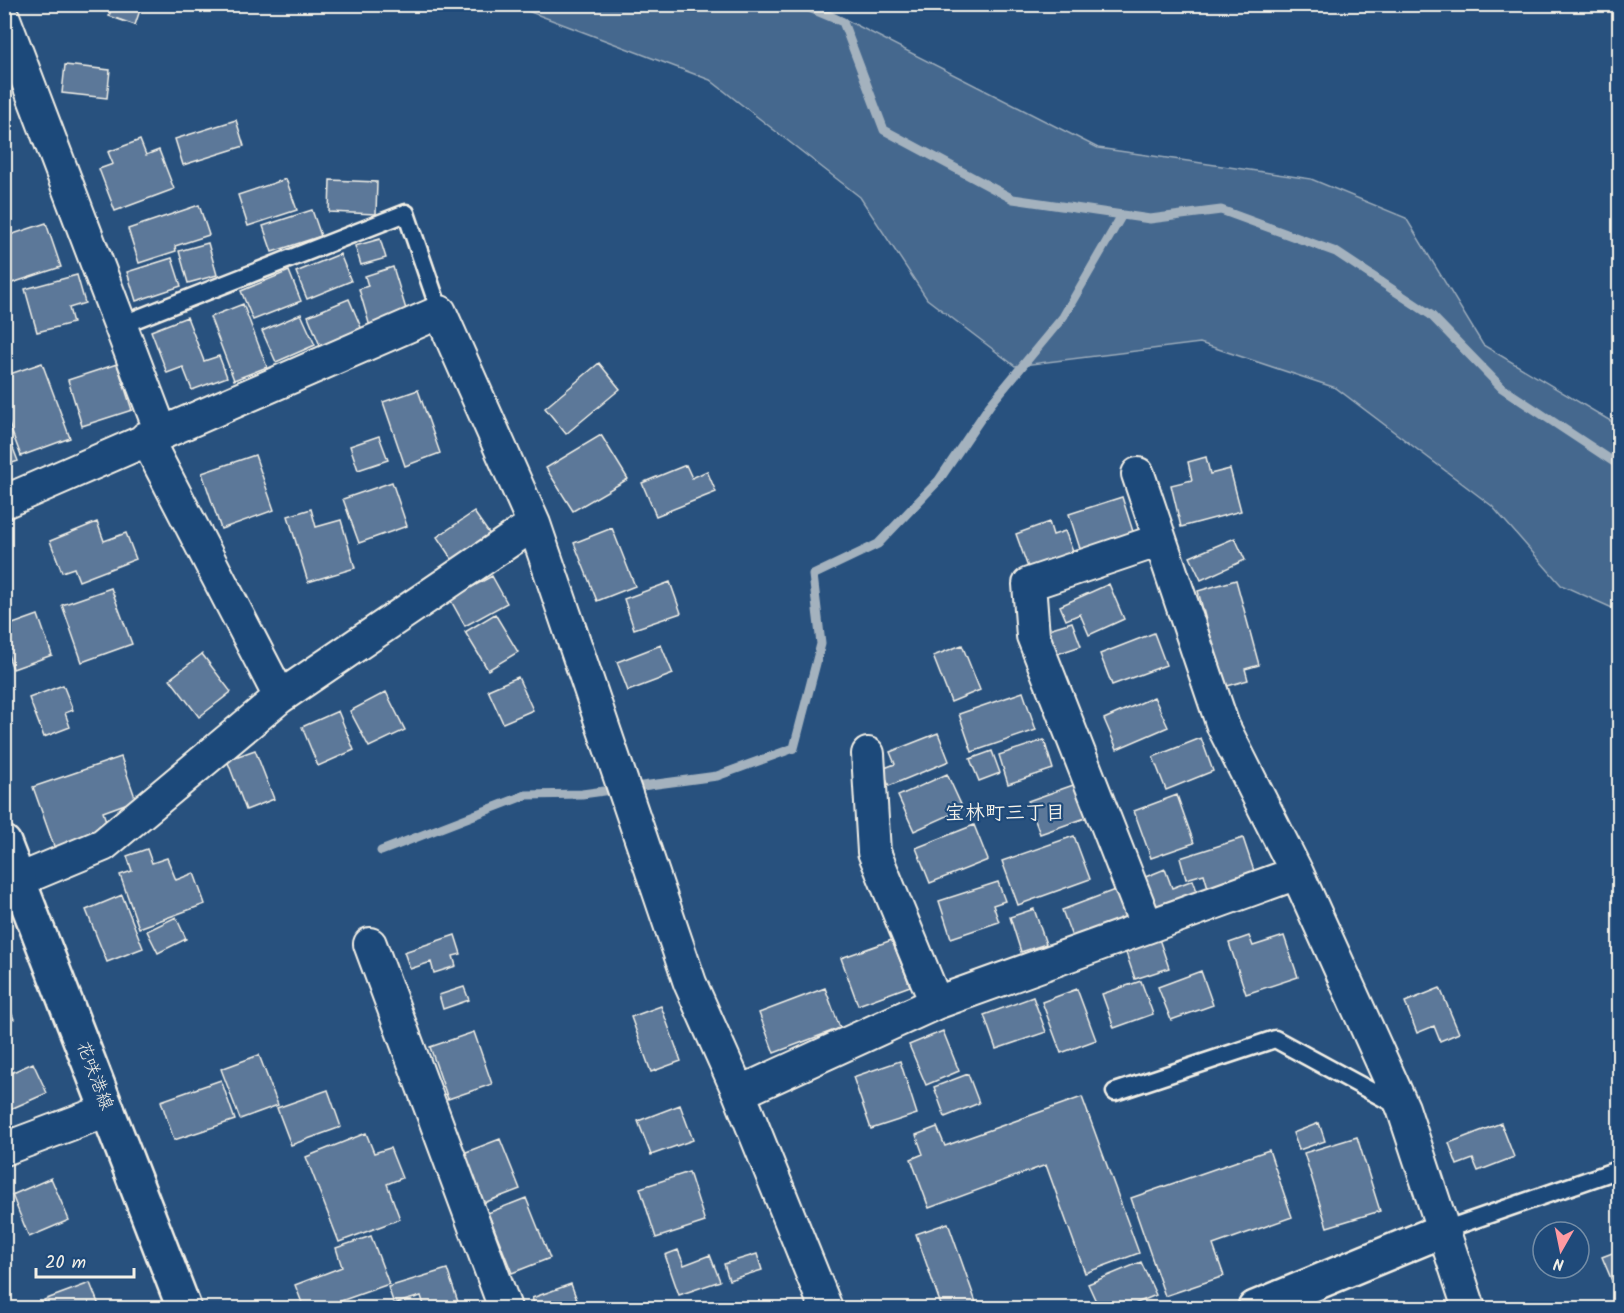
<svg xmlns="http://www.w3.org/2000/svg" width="1624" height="1313" font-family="Kalam,'Klee One',sans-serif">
  <rect width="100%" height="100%" fill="#28517e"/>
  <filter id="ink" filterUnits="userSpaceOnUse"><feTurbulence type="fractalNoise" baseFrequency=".0167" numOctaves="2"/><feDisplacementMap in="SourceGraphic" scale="12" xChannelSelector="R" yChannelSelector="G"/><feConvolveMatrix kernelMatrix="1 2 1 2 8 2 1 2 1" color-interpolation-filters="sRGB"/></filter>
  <g filter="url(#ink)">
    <!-- green -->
    <path fill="#45688e" stroke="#9cacbb" stroke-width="1.5" d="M512,5H817L1098,148L1311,179L1406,218L1483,345L1619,426V611L1561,585L1492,506L1336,388L1200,343L1015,366L927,299L860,197L710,80Z"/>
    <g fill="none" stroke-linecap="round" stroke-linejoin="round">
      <!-- stream -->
      <path stroke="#a4b2be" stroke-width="9" d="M800,4L843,22L884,130L1013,199L1150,219L1221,210L1336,252L1431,315L1502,388L1620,466
        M381,851L526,795L582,794L717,776L794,748L821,644L813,575L878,544L939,480L990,405L1063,317L1122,215"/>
    </g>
    <!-- building -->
    <path fill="#5b7899" stroke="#f4f1e8" stroke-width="1.5" d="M113,4H142L135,25L109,16Z
      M65,65L110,70L107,98L62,93Z
      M236,120L244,146L183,165L175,139Z
      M140,140L146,155L159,150L174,189L115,211L99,169L113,164L108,152Z
      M286,179L297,210L248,226L238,195Z
      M330,180L377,182L376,214L329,212Z
      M199,205L209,235L175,246L176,251L139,263L128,229Z
      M312,210L321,236L272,252L263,226Z
      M46,223L61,267L12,283L4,260V237Z
      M380,239L386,258L361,265L355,246Z
      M208,243L217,275L188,283L179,251Z
      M340,254L351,281L307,299L296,272Z
      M172,258L181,286L136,301L127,272Z
      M393,267L409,319L371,330L359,289L368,286L365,276Z
      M289,271L301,301L253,320L241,291Z
      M77,275L85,303L69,308L73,323L37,332L25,289Z
      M349,299L363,332L321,348L308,316Z
      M243,304L267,367L234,380L210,317Z
      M301,314L315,345L276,362L262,331Z
      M187,317L204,361L219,356L227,377L192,390L183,367L167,373L151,331Z
      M42,363L70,438L21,456L4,411V376Z
      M599,363L620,389L566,434L545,408Z
      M117,364L132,410L82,426L68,380Z
      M418,390L440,453L405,466L383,402Z
      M4,425L18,461L4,466Z
      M601,435L628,479L573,511L546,468Z
      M379,436L388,460L358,470L350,446Z
      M255,455L274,510L221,529L202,473Z
      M1206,457L1210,474L1230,469L1241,511L1181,527L1171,485L1192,480L1188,462Z
      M686,465L692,478L707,471L716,492L656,516L642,483Z
      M392,482L407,526L359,543L343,499Z
      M1122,497L1136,541L1083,558L1069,514Z
      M311,509L316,527L341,520L355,568L308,582L288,516Z
      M474,512L493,539L455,564L437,537Z
      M97,522L104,541L126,533L136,559L79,581L74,568L62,572L50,541Z
      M1049,522L1053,535L1065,531L1075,557L1030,573L1016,534Z
      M612,528L635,586L597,601L574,543Z
      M1235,538L1245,560L1201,580L1190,557Z
      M492,576L507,603L465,626L450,599Z
      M1236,580L1259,665L1245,669L1248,680L1224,687L1198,591Z
      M670,582L681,613L634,629L624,599Z
      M1109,584L1124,619L1089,635L1080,614L1066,620L1060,606Z
      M111,588L132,644L82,662L62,605Z
      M495,614L518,652L488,670L465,632Z
      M38,615L52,655L13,669L4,644V620L8,619L10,625Z
      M1072,622L1081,646L1054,655L1045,630Z
      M1154,633L1166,665L1112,685L1100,654Z
      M661,645L673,674L628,691L617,662Z
      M962,645L980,690L951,702L933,656Z
      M202,654L231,692L199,717L170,679Z
      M518,677L533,710L503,723L488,690Z
      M63,685L73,710L65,713L70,727L44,737L29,698Z
      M386,692L405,730L369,747L350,711Z
      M1023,692L1036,730L972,752L959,714Z
      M1154,697L1168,727L1117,749L1104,719Z
      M338,711L354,750L318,766L302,727Z
      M938,733L949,761L889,786L882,769L895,764L890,752Z
      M1201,738L1213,771L1166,790L1153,757Z
      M1044,740L1053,769L1008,784L999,755Z
      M255,750L274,799L246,810L227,760Z
      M992,751L1000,773L979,781L970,759Z
      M121,757L136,800L103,812L109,830L55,849L33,787Z
      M947,774L963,809L914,831L898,796Z
      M1079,783L1091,816L1040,834L1028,801Z
      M1177,795L1194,843L1151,858L1134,811Z
      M974,825L988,860L930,883L916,848Z
      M1074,836L1090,879L1018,905L1002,861Z
      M1243,838L1256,877L1209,891L1204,874L1186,879L1180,858Z
      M147,849L152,863L167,858L176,880L194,873L205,904L139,928L120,875L132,871L127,856Z
      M1165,869L1172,888L1193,880L1198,894L1157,911L1143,878Z
      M998,882L1005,901L993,905L999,922L951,938L939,901Z
      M1120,888L1132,920L1074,942L1062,910Z
      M122,895L143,948L107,962L86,910Z
      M1034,909L1046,944L1021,952L1010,917Z
      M176,917L186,939L158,953L147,931Z
      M455,935L461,954L453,956L456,966L434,973L431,962L410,969L404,952Z
      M1249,936L1253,946L1284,936L1298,977L1246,994L1229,943Z
      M1159,939L1169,968L1135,979L1125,950Z
      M892,940L910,986L858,1005L841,958Z
      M1201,971L1213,1005L1171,1020L1158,987Z
      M1141,981L1153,1014L1114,1028L1102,994Z
      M464,987L469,1000L443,1009L439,995Z
      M825,988L840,1028L774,1053L759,1013Z
      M1440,988L1459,1033L1440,1041L1434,1026L1417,1033L1405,1002Z
      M1077,989L1096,1040L1061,1053L1042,1002Z
      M4,996L14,1019L4,1023Z
      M1033,997L1046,1032L996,1049L984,1015Z
      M661,1006L681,1061L651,1072L631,1017Z
      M943,1031L959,1071L926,1085L909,1045Z
      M474,1032L492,1084L448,1099L430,1047Z
      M259,1055L278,1105L240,1119L221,1069Z
      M900,1061L917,1114L871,1129L853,1077Z
      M33,1063L47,1093L4,1112V1076Z
      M968,1074L979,1103L945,1117L934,1087Z
      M221,1080L235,1120L174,1140L161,1101Z
      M328,1090L341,1127L291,1145L277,1108Z
      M1082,1097L1139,1253L1085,1273L1046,1165L929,1208L911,1159L923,1154L916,1135L937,1127L945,1146Z
      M680,1105L693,1140L651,1155L638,1121Z
      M1319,1123L1325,1141L1299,1150L1293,1133Z
      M1501,1123L1514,1157L1478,1171L1473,1159L1457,1165L1449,1143Z
      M366,1133L374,1153L390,1148L402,1178L387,1184L400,1219L339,1242L306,1157Z
      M1357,1137L1380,1211L1327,1227L1304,1153Z
      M500,1139L520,1189L481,1204L461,1154Z
      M1269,1150L1292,1217L1213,1245L1224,1276L1165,1296L1131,1198Z
      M689,1172L705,1222L656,1238L640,1188Z
      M51,1178L69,1220L29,1237L12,1195Z
      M526,1198L550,1258L512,1273L488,1213Z
      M948,1223L978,1308H942L916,1234Z
      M371,1236L389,1284L321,1308H304L295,1285L342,1267L336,1248Z
      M678,1250L684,1265L710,1255L720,1281L679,1295L665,1255Z
      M1620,1250V1300L1602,1257Z
      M757,1254L762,1270L729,1280L724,1264Z
      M1141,1262L1156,1295L1125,1308H1099L1088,1284Z
      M447,1269L460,1308H425L421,1296L394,1304L388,1287Z
      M90,1283L100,1308H47L44,1300Z
      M571,1284L580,1308H536L532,1298Z"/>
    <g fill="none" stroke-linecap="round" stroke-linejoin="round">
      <!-- service casing -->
      <g stroke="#f4f1e8" stroke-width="21">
        <path id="service" d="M121,325L406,213L440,312
          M1115,1092L1275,1039L1400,1107
          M1441,1231L1620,1169"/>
      </g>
      <!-- minor casing -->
      <g stroke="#f4f1e8" stroke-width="36">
        <path id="minor" d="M4,19L161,432
          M146,438L280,697
          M1138,474L1223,726L1297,873L1403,1108L1469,1308
          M4,502L440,312L534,524L690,983L739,1093L826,1308
          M868,754L874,852L936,1003
          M19,880L103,845L280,697L534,524
          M1147,927L1033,636L1029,584L1160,540
          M370,944L505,1308
          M739,1093L936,1003L1297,873
          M4,1149L108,1110"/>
      </g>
      <!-- tertiary casing -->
      <g stroke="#f4f1e8" stroke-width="38">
        <path id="tertiary" d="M1255,1308L1441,1231"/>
      </g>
      <!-- secondary casing -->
      <g stroke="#f4f1e8" stroke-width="38">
        <path id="secondary" d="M4,843L184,1308"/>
      </g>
      <!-- service -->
      <use href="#service" stroke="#1f4a7a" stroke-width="16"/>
      <!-- minor -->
      <use href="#minor" stroke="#1f4a7a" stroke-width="32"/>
      <!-- tertiary -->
      <use href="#tertiary" stroke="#1f4a7a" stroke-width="33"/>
      <!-- secondary -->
      <use href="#secondary" stroke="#1f4a7a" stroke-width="33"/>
    </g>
  </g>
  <g text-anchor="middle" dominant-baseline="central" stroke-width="4.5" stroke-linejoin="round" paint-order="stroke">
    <!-- street labels -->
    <g font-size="18" fill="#f4f1e8" stroke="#1f4a7a">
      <text transform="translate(94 1076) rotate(69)">花咲港線</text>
    </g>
    <!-- neighbourhood labels -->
    <g font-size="20" font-weight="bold" fill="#f4f1e8" stroke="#1f4a7a">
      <text x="1005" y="814">宝林町三丁目</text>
    </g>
  </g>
  <!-- margin -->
  <rect width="1624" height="1313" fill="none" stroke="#1f4a7a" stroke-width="24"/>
  <rect x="12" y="12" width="1600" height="1289" fill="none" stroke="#f4f1e8" stroke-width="2" filter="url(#ink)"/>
  <!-- north arrow -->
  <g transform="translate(1561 1250) rotate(189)"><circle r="28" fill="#1f4a7a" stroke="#748da6" stroke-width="1.5"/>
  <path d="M0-4.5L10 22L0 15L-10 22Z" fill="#ff9aa2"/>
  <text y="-9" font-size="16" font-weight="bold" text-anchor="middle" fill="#f4f1e8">N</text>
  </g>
  <!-- scale -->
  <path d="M36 1268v9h98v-9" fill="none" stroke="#f4f1e8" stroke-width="3"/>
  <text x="45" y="1268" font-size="18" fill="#f4f1e8" stroke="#1f4a7a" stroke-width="4.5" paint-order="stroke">20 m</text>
</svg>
